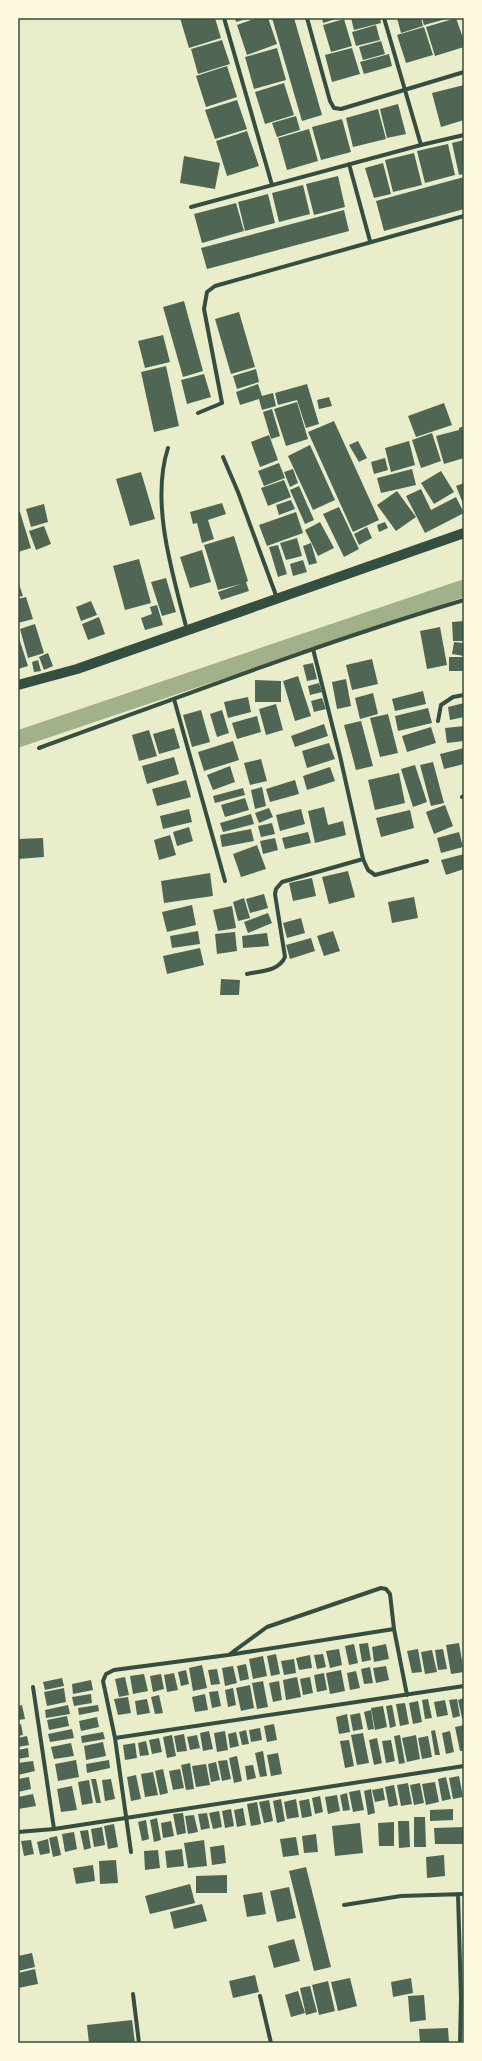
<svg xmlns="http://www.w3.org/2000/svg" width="482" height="2061" font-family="Lato,sans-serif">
  <rect width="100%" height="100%" fill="#e9edc9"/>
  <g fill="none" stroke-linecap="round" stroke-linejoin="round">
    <!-- canal -->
    <path stroke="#a3b18a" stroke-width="17" d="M18,739L464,588"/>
  </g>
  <!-- building -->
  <path fill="#4f6655" d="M180,18H215L221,38L189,48Z
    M235,18H250L236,22Z
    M257,18H268L277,44L247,55L237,25Z
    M272,18H294L322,115L302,121Z
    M322,18H339L323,23Z
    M351,18H380L381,23L354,30Z
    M397,18H421L423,26L401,33Z
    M422,18H450L424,25Z
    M456,18L464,41V47L435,56L426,27Z
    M344,19L352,46L331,52L323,25Z
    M376,25L380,40L356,46L352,32Z
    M424,27L433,55L406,63L397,35Z
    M222,40L230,64L198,74L191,49Z
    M381,41L385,54L363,60L359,47Z
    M277,48L286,80L254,89L245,57Z
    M352,48L360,74L332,82L325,55Z
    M389,54L392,66L364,74L360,62Z
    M227,66L237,97L206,107L196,76Z
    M284,83L294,115L265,124L255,92Z
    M464,85V120L441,127L432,93Z
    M237,100L247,129L215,139L205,110Z
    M398,104L406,134L387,138L380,109Z
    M378,109L386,139L353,147L346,118Z
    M296,116L300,130L277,137L272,123Z
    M342,119L351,152L321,160L312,127Z
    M309,129L318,161L287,170L278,138Z
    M247,131L259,166L227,176L216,141Z
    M464,140V174L459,175L452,143Z
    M448,144L455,175L425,183L417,151Z
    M414,153L422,185L393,192L385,160Z
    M184,156L220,163L215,189L180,183Z
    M383,163L391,194L374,198L365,168Z
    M338,176L345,207L314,215L306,184Z
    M464,177V209L384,231L376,201Z
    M303,185L310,214L279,222L272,193Z
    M268,194L275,223L245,231L238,202Z
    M236,203L244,231L202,243L194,214Z
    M344,210L349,231L207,269L201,248Z
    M184,301L203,371L183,377L163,307Z
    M239,312L255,367L231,374L215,319Z
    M163,335L170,362L145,368L138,341Z
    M166,366L179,426L154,432L141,372Z
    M256,369L259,382L237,389L233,376Z
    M204,374L211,397L187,404L181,380Z
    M258,384L262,396L273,393L276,406L262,410L259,399L240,405L236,392Z
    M307,384L319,424L306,428L297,400L278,405L275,393Z
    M329,397L332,406L319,409L317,400Z
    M297,402L308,439L286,446L274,409Z
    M444,403L452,425L416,437L408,416Z
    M272,409L280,436L271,439L263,412Z
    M334,421L379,520L353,532L308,432Z
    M464,426V458L444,464L436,436L459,430V428Z
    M432,433L441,461L421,468L412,440Z
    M269,435L278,460L260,467L251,442Z
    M358,441L367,458L359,462L349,445Z
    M409,441L415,465L391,472L385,448Z
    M310,445L335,500L313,510L288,456Z
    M385,458L388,470L374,474L371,462Z
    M279,463L285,478L264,486L258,471Z
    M293,469L298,483L290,487L284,472Z
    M412,469L416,485L381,493L377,478Z
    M441,471L454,492L434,504L421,483Z
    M141,472L155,519L130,526L116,479Z
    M284,480L291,497L268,506L261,488Z
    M464,483V506L456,486Z
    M299,486L314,520L305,524L290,490Z
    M421,489L431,510L456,497L464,513L425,533L406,496Z
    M397,491L416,517L396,531L377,505Z
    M291,500L295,509L279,515L276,505Z
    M222,503L226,514L208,520L214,539L202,543L197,523L193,524L190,512Z
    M44,504L48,522L31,527L26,509Z
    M339,507L359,549L344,557L323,514Z
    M18,512H20L31,548L18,552Z
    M296,512L303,533L267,546L259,525Z
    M320,522L334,548L318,556L305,530Z
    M385,522L388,528L379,532L377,525Z
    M44,526L51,544L36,550L29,531Z
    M367,527L372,538L359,545L354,534Z
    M234,536L248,581L246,582L249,591L221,600L218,592L241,584L218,590L204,545Z
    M297,538L302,556L286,560L280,543Z
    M311,543L317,563L309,565L303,546Z
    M278,545L287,574L278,577L269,547Z
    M202,550L211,582L190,588L180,557Z
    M139,559L151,603L125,610L113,566Z
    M303,560L307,572L293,576L290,564Z
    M166,578L176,612L162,616L151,582Z
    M18,581L23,596L18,597Z
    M26,597L33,619L18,623V599Z
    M91,601L97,615L81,621L76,607Z
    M157,605L163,625L145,630L141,618L152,614L150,607Z
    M99,617L105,634L88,640L82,624Z
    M464,621V641H453L452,622Z
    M35,624L44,653L28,658L20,629Z
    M440,627L447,665L427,669L420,631Z
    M18,635L28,666L18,669Z
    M454,642L464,643V656L452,654Z
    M48,653L53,666L44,670L39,657Z
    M449,657H464V671H449Z
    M372,659L378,684L352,690L346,665Z
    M38,660L41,671L34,672L32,662Z
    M313,663L317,679L307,681L303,665Z
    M298,676L311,716L295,721L283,681Z
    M346,679L351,706L337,709L332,682Z
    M255,680L281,681V702H255Z
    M319,683L322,692L310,695L308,686Z
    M423,691L426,704L395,711L392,699Z
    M373,693L378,714L360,719L355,698Z
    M248,697L251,712L228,718L224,702Z
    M322,698L326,709L314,712L311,701Z
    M464,703V717L450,720L448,707Z
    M276,704L283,730L266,735L259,709Z
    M428,708L432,723L398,731L395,716Z
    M201,710L210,742L192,747L183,715Z
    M222,710L229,733L217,737L210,714Z
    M388,714L398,753L380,757L370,718Z
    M257,716L261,732L237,739L232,723Z
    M361,721L373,766L356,770L344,725Z
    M324,724L328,736L295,747L291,736Z
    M464,726V741L447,743L445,728Z
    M431,727L436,743L407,752L402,736Z
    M174,728L180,748L159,754L153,734Z
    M149,730L157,756L139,761L132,735Z
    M233,741L239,760L204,771L198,752Z
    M329,743L335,759L307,768L302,751Z
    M464,748V764L444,769L440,754Z
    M174,757L179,774L147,784L142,766Z
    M261,759L267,781L250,785L244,763Z
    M433,762L444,803L431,806L420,765Z
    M415,765L427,802L413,807L401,769Z
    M230,766L235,782L213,790L207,775Z
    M330,767L335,781L307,790L303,776Z
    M399,773L405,803L375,810L368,780Z
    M186,780L191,797L157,806L152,789Z
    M295,780L299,794L270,802L266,789Z
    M262,787L266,806L255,809L251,790Z
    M243,788L245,795L215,803L213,796Z
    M245,798L249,810L225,817L221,805Z
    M445,805L453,826L434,834L426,812Z
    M324,807L328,825L343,821L346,835L315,843L308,811Z
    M269,808L273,817L259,823L255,813Z
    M189,809L192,822L163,829L160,816Z
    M301,809L305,824L280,831L276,815Z
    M410,810L414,828L381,837L376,818Z
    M251,814L254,824L223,832L220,823Z
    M272,823L275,834L261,837L258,826Z
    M189,827L193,841L177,846L173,832Z
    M251,829L254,841L222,847L220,835Z
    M308,832L311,843L285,849L282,838Z
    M459,832L463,847L441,853L437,838Z
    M170,835L176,855L159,860L154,840Z
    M43,838L44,857L18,859V839Z
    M275,838L278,850L263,854L260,841Z
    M257,845L266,869L241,877L233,854Z
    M464,854V869L446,875L441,860Z
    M348,871L355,897L329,904L322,877Z
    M210,873L213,896L164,903L161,881Z
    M312,878L316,896L293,901L289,883Z
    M264,894L268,908L250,913L246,899Z
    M414,897L418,918L392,923L388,902Z
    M244,898L250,918L238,921L233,902Z
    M192,905L196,925L167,932L162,912Z
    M232,906L236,928L218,931L213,910Z
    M268,913L272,923L248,933L244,922Z
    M301,918L305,933L287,938L283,923Z
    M198,931L200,944L172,948L170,936Z
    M333,931L340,951L324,956L317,936Z
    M235,932L237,951L217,954L215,934Z
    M267,933L269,946L243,948L242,936Z
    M311,938L315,951L290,959L286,945Z
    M200,948L204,965L167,974L163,956Z
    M221,979L240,980L239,995H220Z
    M368,1643L371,1660L362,1662L359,1644Z
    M459,1643L464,1672L451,1674L446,1645Z
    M354,1644L358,1663L349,1665L345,1646Z
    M386,1644L389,1659L374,1662L372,1647Z
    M339,1649L342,1665L330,1668L326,1651Z
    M418,1649L422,1672L412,1673L407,1651Z
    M443,1649L447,1669L438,1670L435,1650Z
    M432,1650L437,1672L425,1674L421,1652Z
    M276,1654L280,1674L271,1676L267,1656Z
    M323,1654L326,1667L317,1669L314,1655Z
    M310,1655L312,1668L299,1670L296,1658Z
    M263,1656L267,1676L253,1679L249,1659Z
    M294,1659L296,1673L284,1675L281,1661Z
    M246,1664L249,1679L240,1681L237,1666Z
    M202,1665L207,1688L193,1691L189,1668Z
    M233,1666L237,1683L225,1686L222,1668Z
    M386,1666L389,1680L376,1683L373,1668Z
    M370,1667L373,1683L364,1684L361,1669Z
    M217,1669L220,1684L211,1685L208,1670Z
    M186,1670L189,1684L181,1686L178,1672Z
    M341,1670L345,1691L330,1694L326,1673Z
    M356,1671L360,1688L350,1690L347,1673Z
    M174,1673L178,1690L167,1692L164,1675Z
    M324,1673L327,1690L317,1692L314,1675Z
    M144,1674L148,1691L133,1694L130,1676Z
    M161,1674L164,1689L153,1692L150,1676Z
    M125,1677L129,1695L119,1697L115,1679Z
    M297,1677L301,1697L286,1700L283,1680Z
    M310,1677L313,1693L303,1695L300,1679Z
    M62,1678L64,1686L45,1690L43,1682Z
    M91,1680L93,1690L73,1694L72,1684Z
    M263,1681L268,1707L257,1709L252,1683Z
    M279,1681L282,1700L273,1702L269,1683Z
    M250,1685L254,1708L241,1711L236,1688Z
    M64,1688L66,1702L47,1706L44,1692Z
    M233,1688L236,1705L228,1707L225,1690Z
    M218,1691L221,1706L212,1708L209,1692Z
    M91,1694L92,1703L74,1706L72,1697Z
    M205,1694L208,1710L195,1712L192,1697Z
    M159,1695L163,1713L155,1714L151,1697Z
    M128,1697L131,1713L118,1715L114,1699Z
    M464,1698V1718H462L458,1700Z
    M147,1699L150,1713L137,1715L135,1701Z
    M428,1699L432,1718L425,1719L422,1700Z
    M457,1699L460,1716L453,1718L449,1700Z
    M445,1700L448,1715L437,1717L434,1702Z
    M418,1701L422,1722L413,1724L409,1703Z
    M405,1703L409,1724L400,1726L396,1704Z
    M22,1705L25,1719L18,1720V1706Z
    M68,1705L70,1714L46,1718L45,1710Z
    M98,1705L99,1711L79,1715L78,1708Z
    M392,1705L396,1726L390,1728L386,1706Z
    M383,1706L387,1727L375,1730L371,1708Z
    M371,1710L374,1729L368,1730L364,1712Z
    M360,1713L363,1729L353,1731L350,1715Z
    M347,1714L350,1732L339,1734L336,1717Z
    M67,1716L69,1726L49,1730L47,1720Z
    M97,1717L99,1727L81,1731L79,1721Z
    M21,1724L23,1735L18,1736V1725Z
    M274,1724L277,1740L267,1742L264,1726Z
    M464,1725V1751H460L455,1727Z
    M260,1728L262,1740L251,1742L249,1730Z
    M72,1729L74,1738L50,1742L48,1734Z
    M246,1730L249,1744L242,1745L239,1732Z
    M435,1730L440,1755H435L431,1731Z
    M209,1731L213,1749L203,1751L200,1733Z
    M225,1731L228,1750L217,1752L214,1733Z
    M450,1731L454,1752L446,1754L442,1733Z
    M103,1732L105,1739L82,1743L81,1736Z
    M236,1732L239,1746L230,1748L228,1734Z
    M363,1733L369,1763L357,1765L351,1735Z
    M184,1734L187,1751L177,1752L174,1736Z
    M172,1735L176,1756L167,1758L163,1737Z
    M197,1735L200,1748L190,1750L187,1737Z
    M400,1735L405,1763L399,1764L394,1736Z
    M416,1735L420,1759L407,1762L402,1738Z
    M27,1736L29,1745L18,1747V1738Z
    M428,1736L432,1757L422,1759L418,1738Z
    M159,1738L162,1752L152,1754L149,1740Z
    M377,1738L382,1763L374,1765L369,1740Z
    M349,1740L354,1766L345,1768L340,1741Z
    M391,1740L395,1761L386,1763L382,1741Z
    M146,1741L149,1755L140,1756L138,1743Z
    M103,1742L106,1756L86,1760L84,1746Z
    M71,1743L74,1756L54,1759L51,1747Z
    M135,1743L137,1758L125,1760L123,1745Z
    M28,1748L29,1757L18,1759V1750Z
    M263,1751L267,1776L260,1777L255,1753Z
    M278,1753L282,1774L271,1776L267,1755Z
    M237,1756L242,1781L234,1783L229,1758Z
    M76,1760L79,1777L58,1781L55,1764Z
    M109,1760L110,1768L87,1773L86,1764Z
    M227,1760L231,1779L222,1781L218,1761Z
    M33,1761L35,1771L18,1775V1763Z
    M216,1762L220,1780L211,1782L208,1764Z
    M190,1763L194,1789L186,1790L181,1765Z
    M206,1764L210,1785L196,1787L192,1766Z
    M253,1765L256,1778L247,1780L245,1766Z
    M163,1769L168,1793L160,1795L155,1771Z
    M180,1769L184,1788L173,1790L169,1771Z
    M153,1772L158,1795L145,1797L141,1774Z
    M136,1775L141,1799L131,1801L127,1777Z
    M459,1776L463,1797L453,1799L449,1778Z
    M29,1777L31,1789L18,1792V1779Z
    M446,1777L451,1799L442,1801L438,1779Z
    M91,1779H96L101,1803H96Z
    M111,1779L115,1799L105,1801L102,1780Z
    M89,1780L93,1803L82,1805L78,1782Z
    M435,1782L439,1802L426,1805L422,1784Z
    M408,1783L412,1804L401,1806L397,1785Z
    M420,1783L424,1803L414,1805L410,1785Z
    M394,1785L398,1805L389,1807L385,1787Z
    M72,1786L77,1810L61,1812L57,1789Z
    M383,1788L385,1800L375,1802L372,1790Z
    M371,1789L375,1813L368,1815L364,1791Z
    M360,1790L364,1810L353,1812L349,1792Z
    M347,1793L350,1810L343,1811L340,1795Z
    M33,1794L36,1806L18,1809V1797Z
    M337,1795L340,1811L328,1814L325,1797Z
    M320,1796L323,1812L315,1814L312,1798Z
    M281,1799L285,1821L277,1823L273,1801Z
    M296,1799L299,1817L287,1819L284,1802Z
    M309,1799L312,1816L302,1818L299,1801Z
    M269,1800L273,1821L264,1823L259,1802Z
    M257,1802L261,1824L251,1826L247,1804Z
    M243,1808L246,1825L237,1827L234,1810Z
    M231,1809L234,1826L225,1828L222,1811Z
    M453,1809V1820L430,1821V1810Z
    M219,1811L222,1827L213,1829L209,1813Z
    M183,1813L186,1833L177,1835L173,1814Z
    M207,1813L210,1828L201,1830L198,1814Z
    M194,1815L198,1832L188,1834L185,1816Z
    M414,1817H425L426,1847H414Z
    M157,1818L161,1840L154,1842L150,1820Z
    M146,1820L149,1839L142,1841L138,1822Z
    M171,1821L174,1836L163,1838L161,1823Z
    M398,1821H409L410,1847L399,1848Z
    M394,1822V1846H379L378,1823Z
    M360,1823L363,1853L335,1856L332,1826Z
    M114,1824L118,1847L108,1849L104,1826Z
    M102,1827L105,1845L94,1847L91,1829Z
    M464,1827V1844H435L434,1828Z
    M88,1830L91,1848L84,1850L80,1831Z
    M74,1832L77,1849L65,1852L62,1834Z
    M316,1834L318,1852L304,1853L302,1836Z
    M57,1836L61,1855L53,1857L49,1838Z
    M296,1837L299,1855L283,1857L280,1839Z
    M48,1839L50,1853L40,1855L37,1842Z
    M31,1840L34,1854L24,1856L21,1841Z
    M204,1840L207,1866L188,1868L184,1843Z
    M224,1845L226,1863L212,1865L210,1847Z
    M182,1849L184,1866L167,1868L165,1851Z
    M158,1850L160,1868L145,1870L144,1851Z
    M444,1855L445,1876L427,1878L426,1857Z
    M116,1860L118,1883L100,1884L99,1861Z
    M93,1865L95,1881L76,1884L73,1868Z
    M306,1867L331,1967L314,1971L289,1871Z
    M227,1875V1893H196V1876Z
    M190,1884L195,1903L150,1914L145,1896Z
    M289,1887L296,1918L277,1922L270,1891Z
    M262,1892L266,1914L247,1917L243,1895Z
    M202,1904L207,1921L174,1929L170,1912Z
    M294,1939L300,1961L274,1968L268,1946Z
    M32,1953L35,1967L18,1971V1956Z
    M35,1969L38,1984L18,1988V1973Z
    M255,1975L259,1992L233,1998L229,1981Z
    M350,1978L357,2006L338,2011L331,1982Z
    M411,1978L413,1993L393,1997L391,1982Z
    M328,1981L335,2011L319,2015L312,1985Z
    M310,1986L317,2012L306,2015L300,1988Z
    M298,1991L305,2013L291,2017L285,1995Z
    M424,1995L426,2020L410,2022L408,1996Z
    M132,2020L135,2043H89L87,2025Z
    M448,2028L449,2042L420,2043L419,2029Z"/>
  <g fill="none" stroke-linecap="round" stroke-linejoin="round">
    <!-- minor -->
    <path stroke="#344e41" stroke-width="4" d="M224,18L272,185
      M307,18L330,101L334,108L341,109L464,72
      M384,18L421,145
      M349,164L370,241
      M191,207L421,145L464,135
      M198,413L222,403L204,309L207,292L215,286L464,216
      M168,448C150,503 173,575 187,630
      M223,457L238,492L277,598
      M174,699L225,881
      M438,721L441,705L453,697L464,695
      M39,748C180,697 320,643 464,600
      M462,797L464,796
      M363,859L368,870L375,875L427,861
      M247,974C261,971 279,971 285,957L275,894L276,889L282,882L363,859L340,756L313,649
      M230,1654L267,1627L381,1588L386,1589L390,1594L394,1629L407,1695
      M33,1687L54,1829
      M115,1738L464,1686
      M18,1832L54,1829L464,1766
      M131,1852L115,1738L103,1681L106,1674L114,1670L228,1655L394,1629
      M458,1894L461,1998L460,2043
      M344,1905L401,1896L464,1894
      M133,1994L139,2043
      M260,1996L271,2043"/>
    <!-- primary -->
    <path stroke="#344e41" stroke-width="10" d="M18,685L77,669L464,533"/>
  </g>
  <!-- border -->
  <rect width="482" height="2061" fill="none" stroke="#fefae0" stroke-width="38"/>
  <rect x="19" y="19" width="444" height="2023" fill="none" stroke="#344e41" stroke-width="1.5"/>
</svg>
